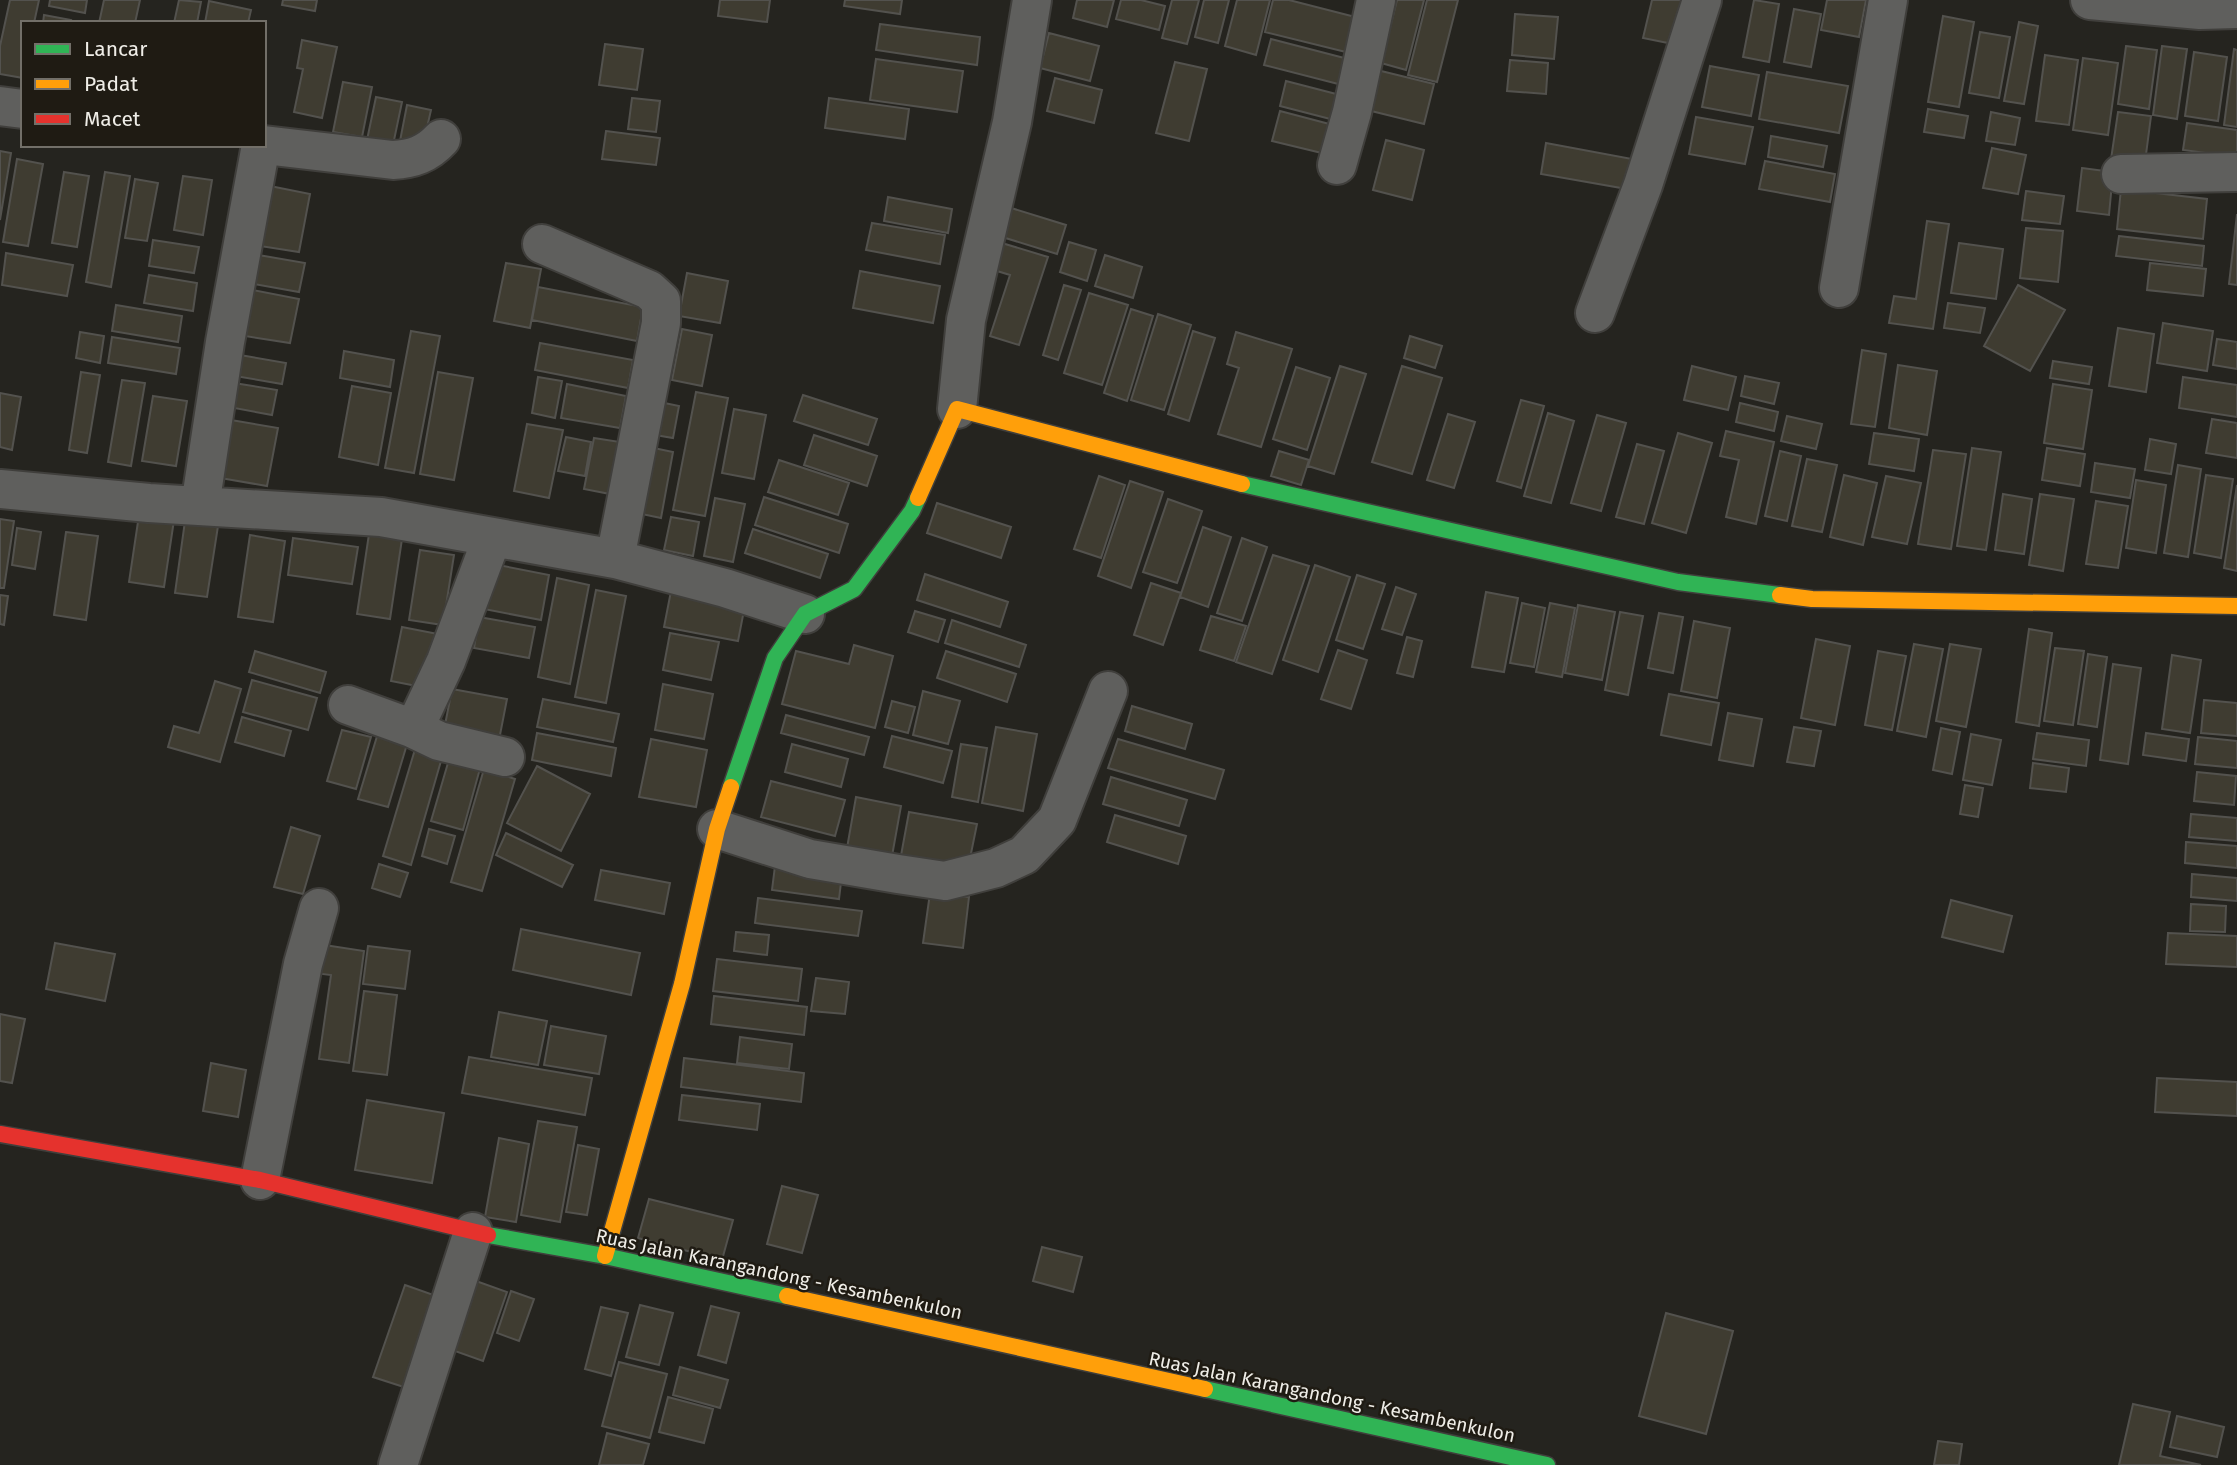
<svg xmlns="http://www.w3.org/2000/svg" width="2237" height="1465" font-family="'Fira Sans',sans-serif">
  <rect width="100%" height="100%" fill="#25241f"/>
  <!-- building -->
  <path fill="#3f3c31" stroke="#53524e" stroke-width="2" d="M10,0H39L34,23H23V78L0,74V46Z
    M50,0H87L85,13L49,6Z
    M104,0H140L135,23H99Z
    M179,0L201,2L197,23H174Z
    M283,0H317L315,11L282,5Z
    M720,0H770L767,22L718,16Z
    M845,0H902L900,14L844,6Z
    M1077,0H1114L1107,27L1073,18Z
    M1121,0H1141L1165,6L1159,30L1116,19Z
    M1172,0H1199L1187,44L1162,38Z
    M1204,0H1229L1218,43L1195,37Z
    M1237,0H1270L1256,55L1225,46Z
    M1273,0H1289L1367,20L1358,55L1265,32Z
    M1397,0H1424L1406,70L1381,63Z
    M1427,0H1458L1437,82L1408,75Z
    M1652,0H1693L1683,46L1643,38Z
    M1754,0L1779,4L1769,62L1743,57Z
    M1827,0H1866L1859,37L1821,30Z
    M209,1L251,10L248,23H205Z
    M1794,9L1821,14L1811,67L1784,62Z
    M1515,14L1558,17L1554,59L1512,55Z
    M44,15L71,20L70,23H43Z
    M1943,16L1974,22L1959,107L1928,102Z
    M2019,22L2038,26L2024,104L2004,101Z
    M880,24L980,37L977,65L876,50Z
    M1980,32L2010,37L1999,98L1969,93Z
    M1049,33L1099,46L1090,81L1040,68Z
    M1271,39L1352,60L1346,86L1264,65Z
    M302,40L337,47L322,118L294,112L303,69L297,68Z
    M605,44L643,49L637,90L599,85Z
    M2126,46L2157,50L2149,109L2118,104Z
    M2162,46L2187,49L2177,119L2153,115Z
    M2234,49L2237,50V127L2224,125Z
    M2194,52L2227,57L2218,121L2185,116Z
    M2045,55L2078,60L2069,125L2036,121Z
    M2083,58L2118,63L2108,135L2073,130Z
    M876,59L963,71L957,112L870,100Z
    M1510,60L1548,63L1546,94L1507,91Z
    M1175,62L1207,69L1189,141L1156,133Z
    M1710,66L1759,75L1751,116L1702,107Z
    M1373,69L1434,84L1424,124L1363,109Z
    M1767,72L1848,86L1839,133L1759,119Z
    M1055,78L1102,90L1094,123L1047,111Z
    M1286,81L1344,96L1338,121L1280,106Z
    M343,82L372,87L362,137L333,132Z
    M376,97L402,102L393,145L367,140Z
    M632,98L660,101L656,132L628,129Z
    M829,98L909,109L905,139L825,128Z
    M407,105L431,110L423,145L400,141Z
    M1928,109L1968,116L1964,138L1924,132Z
    M1280,111L1337,126L1330,155L1272,141Z
    M1991,112L2020,118L2015,145L1986,141Z
    M2118,112L2151,116L2144,170L2110,166Z
    M1696,117L1753,127L1745,164L1689,154Z
    M2187,123L2237,130V157L2183,150Z
    M606,131L660,138L656,165L602,159Z
    M1771,136L1827,146L1823,167L1768,157Z
    M1386,140L1424,150L1412,200L1373,190Z
    M1546,143L1632,159L1627,189L1541,174Z
    M1992,148L2026,155L2018,194L1983,188Z
    M0,151L11,153L0,220Z
    M17,159L43,164L28,246L3,242Z
    M1765,161L1835,174L1830,202L1759,189Z
    M2082,168L2113,172L2109,215L2077,211Z
    M64,172L89,176L77,247L52,243Z
    M105,172L130,176L111,287L86,282Z
    M183,176L212,180L203,235L174,230Z
    M135,179L158,183L147,241L125,238Z
    M270,186L310,194L299,252L260,246Z
    M2121,189L2207,199L2203,239L2117,229Z
    M2026,191L2064,196L2060,224L2022,220Z
    M888,197L952,209L948,233L884,221Z
    M1008,207L1066,225L1057,254L999,236Z
    M2237,214V285L2229,284Z
    M1927,221L1949,224L1933,329L1889,323L1894,296L1916,299Z
    M872,223L945,235L940,264L866,250Z
    M2026,228L2063,231L2058,282L2020,278Z
    M2119,236L2204,246L2202,266L2116,256Z
    M153,240L199,247L194,273L149,266Z
    M992,240L1048,257L1019,345L990,336L1010,275L984,267Z
    M1069,242L1096,250L1087,281L1060,272Z
    M1959,243L2003,249L1996,299L1951,293Z
    M6,253L73,265L67,296L2,285Z
    M247,253L305,263L299,292L242,282Z
    M1105,255L1142,267L1133,298L1095,286Z
    M506,263L541,269L530,328L494,321Z
    M2150,263L2206,269L2203,296L2147,290Z
    M860,271L940,286L933,323L853,308Z
    M687,273L728,281L720,323L679,316Z
    M149,275L197,283L193,311L144,303Z
    M1064,285L1081,290L1058,360L1043,355Z
    M2018,285L2065,310L2030,371L1984,346Z
    M538,287L643,307L637,341L532,320Z
    M253,290L299,299L290,343L245,336Z
    M1089,293L1128,305L1102,385L1064,373Z
    M1948,303L1985,308L1980,333L1944,328Z
    M116,305L182,316L178,342L112,331Z
    M1131,309L1153,316L1127,401L1104,393Z
    M1158,314L1191,325L1164,410L1131,400Z
    M2163,323L2213,331L2207,371L2157,363Z
    M2118,328L2154,334L2146,392L2109,386Z
    M682,329L712,335L702,386L672,380Z
    M411,331L440,336L414,473L385,468Z
    M1193,331L1215,338L1189,421L1168,414Z
    M80,332L104,336L100,363L76,358Z
    M1236,332L1292,349L1261,447L1218,434L1239,368L1227,364Z
    M1410,336L1442,346L1435,368L1404,358Z
    M112,337L180,348L176,374L108,363Z
    M2217,339L2237,342V369L2213,365Z
    M540,343L633,360L628,388L535,370Z
    M1862,350L1886,354L1875,427L1851,424Z
    M344,351L394,360L390,387L340,378Z
    M240,355L286,363L282,384L235,376Z
    M2053,361L2092,367L2089,384L2050,378Z
    M1898,365L1937,371L1927,435L1889,428Z
    M1340,366L1366,374L1334,474L1308,466Z
    M1402,366L1442,378L1412,474L1372,462Z
    M1692,366L1736,377L1728,410L1684,400Z
    M1296,367L1330,378L1307,450L1273,439Z
    M81,372L100,375L87,453L69,450Z
    M438,372L473,378L454,480L420,474Z
    M1745,376L1779,383L1774,404L1741,396Z
    M538,377L562,381L555,418L532,413Z
    M2183,377L2237,385V417L2179,408Z
    M122,380L145,383L131,466L108,462Z
    M234,383L277,390L272,415L229,407Z
    M567,384L626,396L620,428L561,418Z
    M2053,384L2092,390L2083,449L2044,443Z
    M352,386L391,393L378,465L339,457Z
    M696,392L728,398L705,516L673,510Z
    M0,393L21,397L12,450L0,447Z
    M803,395L877,419L868,445L794,421Z
    M153,396L187,401L176,466L142,461Z
    M1521,400L1544,406L1521,488L1497,481Z
    M655,401L679,406L673,438L649,434Z
    M1740,403L1778,412L1774,431L1736,422Z
    M734,409L766,415L754,479L722,473Z
    M1548,413L1574,421L1551,503L1524,496Z
    M1448,414L1475,422L1454,488L1427,480Z
    M1597,415L1626,423L1601,511L1571,503Z
    M1787,416L1822,424L1816,449L1781,441Z
    M2212,419L2237,423V458L2206,453Z
    M231,420L278,428L267,486L220,478Z
    M527,424L563,430L549,498L514,491Z
    M1726,431L1774,442L1756,524L1726,517L1739,460L1720,456Z
    M1678,433L1712,443L1686,533L1652,523Z
    M1874,433L1919,439L1914,471L1869,464Z
    M814,435L877,456L867,486L804,465Z
    M566,437L591,442L585,476L558,471Z
    M594,438L620,442L610,494L584,489Z
    M2150,439L2176,444L2171,474L2145,470Z
    M1637,444L1664,451L1644,524L1616,517Z
    M649,447L673,452L661,518L637,513Z
    M1972,448L2001,452L1986,550L1957,546Z
    M2047,448L2085,454L2080,486L2042,480Z
    M1933,450L1966,454L1951,549L1918,544Z
    M1279,451L1309,460L1301,485L1271,476Z
    M1780,451L1801,456L1787,521L1765,516Z
    M1807,459L1837,465L1822,532L1792,526Z
    M779,460L849,483L838,515L768,492Z
    M2095,463L2135,469L2130,498L2091,492Z
    M2178,465L2201,469L2188,557L2164,553Z
    M1844,475L1877,483L1863,545L1830,537Z
    M2206,475L2233,479L2221,558L2194,553Z
    M1099,476L1125,485L1101,558L1074,549Z
    M1886,476L1921,483L1907,544L1872,537Z
    M2136,480L2166,485L2156,553L2126,548Z
    M1130,481L1163,492L1131,588L1098,576Z
    M2237,485V571L2224,568Z
    M2003,494L2032,499L2024,554L1995,550Z
    M2040,494L2074,499L2063,571L2029,565Z
    M764,497L848,524L839,553L755,525Z
    M715,498L745,504L733,562L704,556Z
    M1168,499L1202,511L1177,583L1143,572Z
    M2096,501L2128,506L2118,568L2086,564Z
    M937,503L1011,527L1001,558L927,533Z
    M139,515L174,520L164,587L129,582Z
    M671,517L699,522L693,556L664,550Z
    M0,519L14,521L4,588H0Z
    M185,521L218,526L207,597L175,593Z
    M1203,527L1231,537L1208,607L1180,597Z
    M17,528L41,532L35,569L12,565Z
    M753,529L828,554L820,578L745,553Z
    M66,532L98,536L86,620L54,615Z
    M369,534L402,539L390,619L357,614Z
    M250,535L285,541L273,622L238,617Z
    M293,538L358,547L352,584L288,575Z
    M1242,538L1267,547L1242,621L1217,613Z
    M420,550L454,555L443,625L409,620Z
    M1273,555L1309,566L1272,674L1236,662Z
    M493,564L549,575L541,620L484,609Z
    M1315,565L1350,577L1318,672L1283,660Z
    M925,574L1008,602L1000,627L917,600Z
    M1357,575L1385,584L1363,649L1336,640Z
    M557,578L589,585L570,684L538,677Z
    M1151,583L1181,593L1163,645L1134,635Z
    M672,586L746,600L738,641L664,627Z
    M1396,587L1416,594L1402,635L1382,629Z
    M596,590L626,596L606,703L575,697Z
    M1486,592L1518,598L1504,672L1472,667Z
    M0,595L8,596L4,625L0,624Z
    M1522,603L1545,608L1534,667L1510,663Z
    M1550,603L1575,608L1562,677L1536,672Z
    M1578,605L1615,612L1602,680L1565,673Z
    M915,611L945,620L938,642L908,632Z
    M1620,612L1643,616L1628,695L1605,690Z
    M1659,613L1683,617L1673,673L1648,668Z
    M1211,616L1246,626L1234,661L1200,650Z
    M479,617L535,627L529,658L474,648Z
    M952,620L1026,645L1019,667L945,643Z
    M1694,621L1730,628L1717,698L1681,691Z
    M402,627L443,635L432,689L391,681Z
    M2029,629L2052,633L2039,726L2016,722Z
    M670,633L719,642L711,680L663,670Z
    M1407,637L1422,641L1413,677L1397,673Z
    M1816,639L1850,646L1835,725L1801,718Z
    M1914,644L1943,649L1926,737L1897,731Z
    M1950,644L1981,649L1966,727L1936,721Z
    M854,645L893,656L875,728L782,704L796,651L849,664Z
    M2055,648L2084,651L2073,725L2044,721Z
    M1338,650L1367,660L1351,709L1321,699Z
    M255,651L326,672L320,693L249,672Z
    M946,651L1016,674L1007,702L937,678Z
    M1878,651L1906,656L1892,730L1865,725Z
    M2088,654L2107,657L2097,727L2078,724Z
    M2172,655L2201,660L2190,733L2162,729Z
    M2113,664L2141,668L2128,764L2100,760Z
    M252,680L317,698L308,730L243,712Z
    M215,681L241,689L220,762L168,747L174,726L199,733Z
    M663,684L713,694L704,739L655,730Z
    M452,689L507,699L499,740L444,730Z
    M923,691L960,701L948,744L913,735Z
    M1669,694L1719,703L1711,745L1661,735Z
    M543,699L619,714L613,742L537,727Z
    M2204,700L2237,703V736L2201,733Z
    M892,701L915,707L908,733L885,727Z
    M1132,706L1192,724L1185,749L1125,731Z
    M1728,713L1762,719L1753,766L1719,760Z
    M786,715L869,737L864,755L781,733Z
    M242,717L291,731L284,756L235,742Z
    M996,727L1037,734L1023,811L982,803Z
    M1794,727L1821,731L1814,766L1787,762Z
    M1941,728L1960,732L1952,774L1933,770Z
    M342,730L371,737L356,789L327,781Z
    M378,733L408,741L388,807L358,799Z
    M537,733L616,748L611,776L532,760Z
    M2037,733L2089,740L2086,766L2033,759Z
    M2146,733L2189,739L2186,761L2143,755Z
    M1971,734L2001,740L1992,785L1963,780Z
    M892,736L952,751L943,783L884,767Z
    M2198,737L2237,741V768L2195,764Z
    M651,739L707,750L696,807L639,797Z
    M1118,739L1224,770L1215,799L1108,768Z
    M792,744L848,759L841,787L785,772Z
    M961,744L987,748L978,802L952,797Z
    M416,746L443,754L411,865L383,856Z
    M450,756L481,765L463,830L431,821Z
    M2033,763L2069,768L2066,792L2030,788Z
    M537,766L590,794L561,851L507,823Z
    M484,769L515,779L482,891L451,882Z
    M2197,772L2236,776L2234,805L2194,801Z
    M1111,777L1187,800L1179,826L1103,804Z
    M771,781L845,800L835,836L761,817Z
    M1965,785L1983,788L1978,817L1960,814Z
    M856,797L901,806L892,856L847,848Z
    M909,812L977,824L967,873L900,861Z
    M2191,814L2237,818V841L2189,837Z
    M1115,815L1186,836L1178,864L1107,842Z
    M291,827L320,836L303,894L274,887Z
    M429,829L455,836L447,864L422,856Z
    M506,833L573,865L562,887L496,855Z
    M2186,842L2237,846V868L2185,863Z
    M379,864L408,873L400,897L372,888Z
    M775,866L842,874L839,899L772,890Z
    M601,870L670,883L664,914L595,900Z
    M2192,874L2237,878V901L2191,897Z
    M930,893L969,897L963,948L923,943Z
    M758,898L862,911L858,936L755,923Z
    M1951,900L2012,916L2003,952L1942,937Z
    M2191,904L2226,906L2225,932L2190,931Z
    M521,929L640,953L631,995L513,970Z
    M736,932L769,935L767,955L734,951Z
    M2168,933L2237,936V967L2166,964Z
    M55,943L115,954L105,1001L46,989Z
    M318,944L364,951L349,1063L319,1059L331,975L314,973Z
    M368,946L410,951L405,989L363,984Z
    M717,959L802,969L798,1001L713,991Z
    M816,978L849,982L845,1014L811,1011Z
    M364,991L397,995L387,1075L353,1071Z
    M714,996L807,1007L804,1035L711,1024Z
    M499,1012L547,1021L538,1065L491,1057Z
    M0,1014L25,1019L12,1083L0,1081Z
    M551,1026L606,1036L599,1074L544,1065Z
    M740,1037L792,1044L789,1069L737,1063Z
    M469,1057L592,1078L585,1115L462,1093Z
    M684,1058L804,1073L801,1102L681,1087Z
    M211,1063L246,1070L238,1117L203,1111Z
    M2157,1078L2237,1082V1116L2155,1112Z
    M682,1095L760,1104L757,1130L679,1120Z
    M367,1100L444,1113L432,1183L355,1170Z
    M538,1121L577,1127L560,1222L521,1215Z
    M499,1138L529,1144L516,1222L485,1217Z
    M578,1145L599,1149L587,1215L566,1212Z
    M782,1186L818,1195L802,1253L767,1244Z
    M649,1199L733,1220L722,1260L638,1238Z
    M1042,1247L1082,1257L1073,1292L1033,1281Z
    M476,1281L507,1292L483,1361L452,1350Z
    M405,1285L445,1299L413,1390L373,1377Z
    M511,1291L534,1299L519,1341L497,1333Z
    M640,1305L673,1313L659,1365L626,1357Z
    M711,1306L739,1313L726,1363L698,1355Z
    M601,1307L628,1313L611,1376L585,1369Z
    M1666,1313L1733,1331L1706,1434L1639,1416Z
    M619,1362L667,1374L650,1438L602,1426Z
    M680,1367L728,1380L720,1408L673,1395Z
    M668,1397L713,1409L704,1443L659,1432Z
    M2133,1404L2170,1412L2160,1456L2201,1465H2119Z
    M2177,1416L2224,1427L2217,1457L2170,1447Z
    M607,1433L649,1444L643,1465H599Z
    M1938,1441L1962,1444L1959,1465H1934Z"/>
  <g fill="none" stroke-linecap="round" stroke-linejoin="round">
    <!-- street casing -->
    <g stroke="#403f3c" stroke-width="42">
      <path id="street" d="M2090,0L2200,10L2237,9
        M0,106L23,109
        M264,145L393,160C413,159 427,154 441,139
        M1337,165L1352,112L1376,0
        M2121,174L2237,172
        M542,244L649,290L661,301V323L615,559
        M1839,288L1888,0
        M1595,313L1643,185L1702,0
        M957,409L966,320L1012,122L1032,0
        M0,489L149,503L381,517L615,559L725,588L805,614
        M200,506L225,342L261,145
        M348,705L414,729L446,661L492,538
        M414,729L439,741L505,757
        M717,829L810,859L898,874L945,881L996,868L1024,855L1057,820L1108,691
        M260,1180L303,964L319,908
        M398,1465L473,1232"/>
    </g>
    <!-- fast casing -->
    <g stroke="#403f3c" stroke-width="19">
      <path id="fast" d="M1242,484L1678,582L1780,595
        M731,787L775,658L805,614L854,589L912,511L918,498
        M488,1235L605,1256L787,1296
        M1205,1389L1547,1465"/>
    </g>
    <!-- slow casing -->
    <g stroke="#403f3c" stroke-width="19">
      <path id="slow" d="M918,498L957,409L1242,484
        M1780,595L1812,599L2237,606
        M605,1256L682,984L717,829L731,787
        M787,1296L1205,1389"/>
    </g>
    <!-- jam casing -->
    <g stroke="#403f3c" stroke-width="19">
      <path id="jam" d="M0,1134L260,1180L488,1235"/>
    </g>
    <!-- street -->
    <use href="#street" stroke="#5f5f5d" stroke-width="38"/>
    <!-- fast -->
    <use href="#fast" stroke="#30b455" stroke-width="16"/>
    <!-- slow -->
    <use href="#slow" stroke="#ff9f0a" stroke-width="16"/>
    <!-- jam -->
    <use href="#jam" stroke="#e5322d" stroke-width="16"/>
  </g>
  <g text-anchor="middle" dominant-baseline="central" stroke-width="5" stroke-linejoin="round" paint-order="stroke">
    <!-- street labels -->
    <g font-size="19" fill="#efede7" stroke="#1f1b13">
      <text transform="translate(779 1274) rotate(12)">Ruas Jalan Karangandong - Kesambenkulon</text>
      <text transform="translate(1332 1397) rotate(12)">Ruas Jalan Karangandong - Kesambenkulon</text>
    </g>
  </g>
  <!-- legend -->
  <rect x="21" y="21" width="245" height="126" fill="#1f1b13" stroke="#726f68" stroke-width="2"/>
  <rect x="35" y="44" width="35" height="10" fill="#30b455" stroke="#726f68" stroke-width="2"/>
  <text x="84" y="56" font-size="21" fill="#efede7">Lancar</text>
  <rect x="35" y="79" width="35" height="10" fill="#ff9f0a" stroke="#726f68" stroke-width="2"/>
  <text x="84" y="91" font-size="21" fill="#efede7">Padat</text>
  <rect x="35" y="114" width="35" height="10" fill="#e5322d" stroke="#726f68" stroke-width="2"/>
  <text x="84" y="126" font-size="21" fill="#efede7">Macet</text>
</svg>
